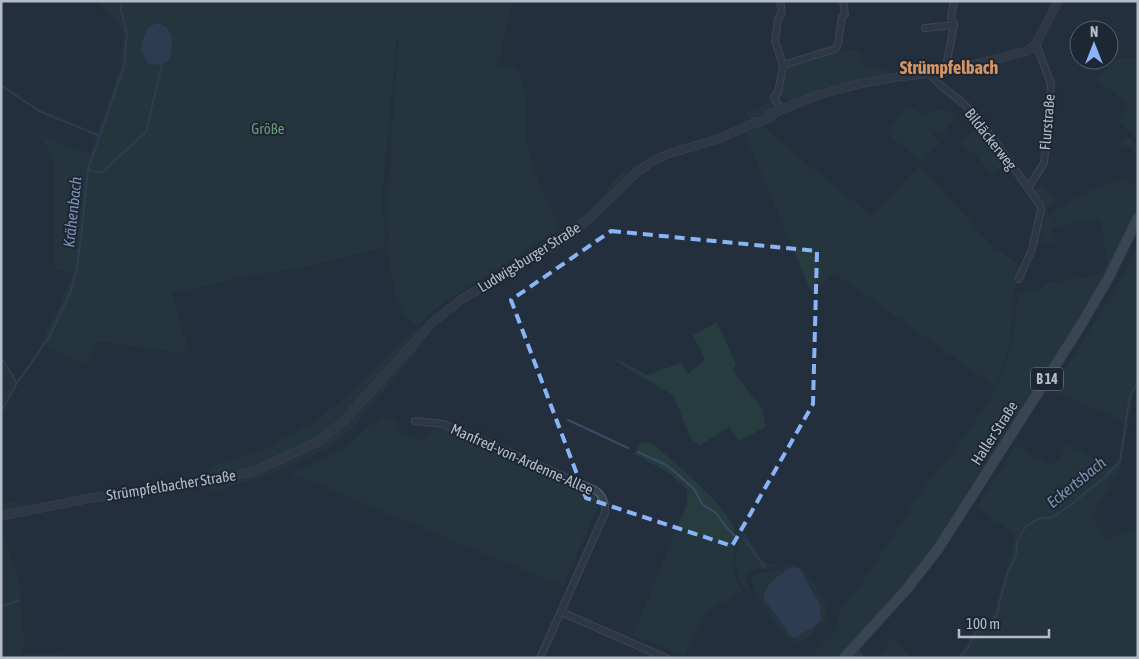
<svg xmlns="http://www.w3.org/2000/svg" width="1139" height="659" font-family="'Asap Condensed',sans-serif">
  <rect width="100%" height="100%" fill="#242f3e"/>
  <!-- green -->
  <path fill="#263c3f" d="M98,1H515L510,8L498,67L517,69L525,91V119L528,151L543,195L561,228L452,297L431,312L419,324L414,323L407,318L396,300L388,250L389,239L387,202L399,40L396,42L382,200L385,237L382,240L385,247L300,268L262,273L172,293L189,354L97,341L85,364L41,343L65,294L73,274L55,269L54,182C56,164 52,150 40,137L41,136L90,154L120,67L123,31Z
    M858,50L867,68H886L888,73L826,88L789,101L782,97L787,67L840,51Z
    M1138,58V141L1119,122L1129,104L1096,80L1117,59Z
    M772,102L775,104L771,111L753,119L745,113Z
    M907,104L925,118L933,110L948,111L957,116L944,133L940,134L936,131L932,136L940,143L922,162L887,133Z
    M761,125L821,176L872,216L919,165L992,246L1021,266L1013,297L1009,349L995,386L834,273L812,294L744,132Z
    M978,125L984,130L1008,162L991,175L974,152L967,150L960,142Z
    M1127,136L1138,146V157L1126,146L1122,149L1118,146Z
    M633,171L577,227L509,269L507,265L561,232L580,218L594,206L621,172Z
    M1125,177L1138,189V209L1127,236L1075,325L948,527L913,575L836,658H818L815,652L836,632L840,613L843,606L862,583L928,482L964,438L997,388L1013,344L1018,293L1043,290V284L1098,275L1108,264L1100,218L1060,226L1051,213L1082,195Z
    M1042,184L1056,200L1047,209L1034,191Z
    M1046,210L1058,225L1051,229L1054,243H1040L1037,241L1042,238L1044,233L1041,232Z
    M1138,250V387L1133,396L1120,471L1091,515L1105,540L1138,527V658H956L967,645L974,631L992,617L1010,561L1015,535L977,507L1016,446L1053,466L1068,445L1111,468L1118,460L1124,422L1052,390L1106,305Z
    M717,322L736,364L733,371L762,408L766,427L739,441L729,427L699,446L691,439L673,395L609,357L623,362L647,375L681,363L688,374L705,359L693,335Z
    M416,329L418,330L417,334C401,353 384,372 367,391C355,405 344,419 330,430C299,454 248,471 210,479L209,467L266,449L319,419L349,393Z
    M424,341L425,347L418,350L350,431L331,447L266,476L210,492L209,485L325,440C359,416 390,374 417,343L420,344Z
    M1,359L16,383L1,410Z
    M382,416L399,422L396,430L424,442L432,429L443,428L594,495L599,504L563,586L306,479L291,474L345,447Z
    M644,442L652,443C671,459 731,509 735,532C738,545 731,558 733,570C734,578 738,585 742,591L705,613L684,656L633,635L687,504V490L671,474L634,454L640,444Z
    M10,501L23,504L28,502L27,508L1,514V507Z
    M737,521L763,560L770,564L783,565L750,570L746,577L751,596C745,588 738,579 736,568C734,550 743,542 737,521Z
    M1,535L7,546L20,585L24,643L23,649L19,658H1Z
    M795,564C804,567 825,598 827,609C828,614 827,619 823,624L820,620C823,600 809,585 800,569L782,572L778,578L800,636L813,627L816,630L799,643H792L788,639L759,600L752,585L753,577L756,574L779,570Z
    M892,637L911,658H879Z
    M26,654H57L80,658H23Z"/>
  <!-- water -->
  <path fill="#394c67" d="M158,23C177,30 173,45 169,61L162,65L149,64C138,48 140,43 149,27Z
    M793,567L800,569L820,605L821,622L797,637H792L763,598C766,584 781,572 793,567Z"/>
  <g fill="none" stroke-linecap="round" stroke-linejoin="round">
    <!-- stream -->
    <path stroke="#394c67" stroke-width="2" d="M1,85L39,111L100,136
      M88,170L94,172H102L146,132L162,65
      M1,357L17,383
      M1,412L17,383L49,337L71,291L77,267L81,238L88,169L124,67L127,35L121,9L122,1
      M568,420L628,448
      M638,452L666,465L674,471L694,489L703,505L716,513L727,528L734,535
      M744,539L747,542L765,568
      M1,607L19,600
      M959,658L968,648L976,632L992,621L998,613L999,604L1008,571L1016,556L1017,542L1026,526L1039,519L1053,517L1068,507L1105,477L1120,461L1130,395L1138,382"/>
    <!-- minor casing -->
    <g stroke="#565f6c" stroke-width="8">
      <path id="minor" d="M780,1L782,12L778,19L775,41L783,65L778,93L774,97L781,110
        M925,28L954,25
        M783,65L835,49L838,44L842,17L845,14L843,1
        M945,72L954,25L951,17L954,1
        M930,74C940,88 955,95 967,107C990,132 1008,160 1028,188
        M1019,279L1032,249L1041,210L1040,205L1028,188L1044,163L1051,84L1036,44
        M415,421L444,424L595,490C603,495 606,504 605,513L540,658
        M561,612L666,658"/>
    </g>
    <!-- tertiary casing -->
    <g stroke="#565f6c" stroke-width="9">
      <path id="tertiary" d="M770,114L818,95L859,84L896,77L945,72L1027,51L1036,44L1058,1
        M1,516L91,498L212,481L257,470L317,442L343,422L433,322L462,299L569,236L593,215L637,172L653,161L668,154L721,138L753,123L762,121L771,117L775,113
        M853,648L859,658"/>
    </g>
    <!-- primary casing -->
    <g stroke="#414a57" stroke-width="11">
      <path id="primary" d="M844,658L906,590L938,549L1078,330L1109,277L1138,218"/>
    </g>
    <!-- minor -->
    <use href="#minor" stroke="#38414e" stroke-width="6"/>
    <!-- tertiary -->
    <use href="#tertiary" stroke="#38414e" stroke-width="8"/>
    <!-- primary -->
    <use href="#primary" stroke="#56606e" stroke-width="10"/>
  </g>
  <!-- marked area -->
  <path d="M0 0H1139V659H0ZM611,231L817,251L813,404L732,546L586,498L511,300Z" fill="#242f3e" fill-opacity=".55" fill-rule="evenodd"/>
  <path fill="none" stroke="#8ab4f8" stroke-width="4" stroke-dasharray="10 6" stroke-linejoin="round" d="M611,231L817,251L813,404L732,546L586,498L511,300Z"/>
  <g text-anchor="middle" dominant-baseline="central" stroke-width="4" stroke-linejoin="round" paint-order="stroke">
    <!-- shield labels -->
    <rect fill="#1d2633" stroke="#878f9c" stroke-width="1" x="1031" y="367.5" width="32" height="23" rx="4"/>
    <g font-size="14" font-weight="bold" fill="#b4bcc9">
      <text x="1047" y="379">B 14</text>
    </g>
    <!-- street labels -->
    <g font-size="15" fill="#b4bcc9" stroke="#1d2633">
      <text transform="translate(1047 122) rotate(-85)">Flurstraße</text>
      <text transform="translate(991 139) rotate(52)">Bildäckerweg</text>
      <text transform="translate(529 257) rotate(-32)">Ludwigsburger Straße</text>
      <text transform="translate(994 433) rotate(-57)">Haller Straße</text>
      <text transform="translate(522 459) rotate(24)">Manfred-von-Ardenne-Allee</text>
      <text transform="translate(171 485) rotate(-9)">Strümpfelbacher Straße</text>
    </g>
    <!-- park labels -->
    <g font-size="15" fill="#6b9a76" stroke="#1d2633">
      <text x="268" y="128">Größe</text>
    </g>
    <!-- water labels -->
    <g font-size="16" font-style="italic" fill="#7c92b1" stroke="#1d2633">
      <text transform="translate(72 212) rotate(-84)">Krähenbach</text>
      <text transform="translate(1076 482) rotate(-39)">Eckertsbach</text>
    </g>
    <!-- quarter labels -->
    <g font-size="18" font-weight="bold" fill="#d59563" stroke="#1d2633">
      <text x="949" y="67">Strümpfelbach</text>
    </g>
  </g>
  <!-- border -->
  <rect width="1139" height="659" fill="none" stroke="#b4bcc9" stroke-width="5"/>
  <!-- north arrow -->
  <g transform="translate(1094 45)"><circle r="24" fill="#1d2633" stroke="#59626f"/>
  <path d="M0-4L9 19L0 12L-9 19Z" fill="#8ab4f8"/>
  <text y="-8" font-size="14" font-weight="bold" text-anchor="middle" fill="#b4bcc9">N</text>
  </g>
  <!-- scale -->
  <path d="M959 629v8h90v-8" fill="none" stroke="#b4bcc9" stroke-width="2.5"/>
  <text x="966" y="629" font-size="15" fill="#b4bcc9" stroke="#1d2633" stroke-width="4" paint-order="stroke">100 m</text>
</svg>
